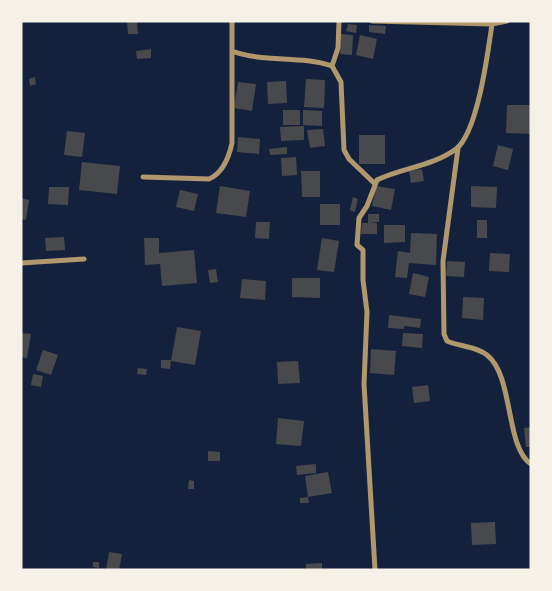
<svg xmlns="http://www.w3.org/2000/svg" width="552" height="591" font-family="'Noto Sans',sans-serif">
  <rect width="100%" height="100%" fill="#14213d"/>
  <!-- building -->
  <path fill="#48494c" d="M127,21H137L138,34H128Z
    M348,24L357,25L356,33L346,31Z
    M369,25L386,26L385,34L369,32Z
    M341,34L353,35L352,55L340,54Z
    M360,35L377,39L373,59L356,55Z
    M151,49V58L137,59L136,51Z
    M35,77L36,84L30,86L29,79Z
    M306,79L325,80L324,108L304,107Z
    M286,81L287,103L268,104L267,82Z
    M238,82L256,84L252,111L234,108Z
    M507,105H531V134L506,133Z
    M283,110H300V125H283Z
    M303,110L322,111V126L303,125Z
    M304,126V140L281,141L280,127Z
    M323,129L325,146L310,148L307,130Z
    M67,131L85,133L82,157L64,155Z
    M359,135H385V164H359Z
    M238,137L260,139L259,154L237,152Z
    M498,145L513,149L508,170L493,166Z
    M287,147V154L270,155L269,149Z
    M296,157L297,175L282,176L281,158Z
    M82,162L120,166L117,194L79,190Z
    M422,169L424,181L411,183L409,171Z
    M301,171H320V197H302Z
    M220,186L250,191L246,217L216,213Z
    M376,186L395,189L391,210L372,206Z
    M471,186L497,187L496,208L471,207Z
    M49,187H69L68,205L48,204Z
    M180,190L198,194L194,211L176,207Z
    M353,197L358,199L355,212L350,210Z
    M21,198L29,200L26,220L21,219Z
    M320,204H340V225H320Z
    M368,214H379V222H371L377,223V234H361L362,223H368Z
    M477,220H487V238H477Z
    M256,222H270L269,239L255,238Z
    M384,225H405V242L384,243Z
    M411,233L437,234L436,265L409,263L407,278L395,277L398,251L410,253Z
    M64,237L65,250L46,251L45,238Z
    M144,238H159V253L194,250L197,283L162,286L160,264L145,265Z
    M322,238L339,241L334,272L317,270Z
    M490,253L510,254L509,272L489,271Z
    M447,261L465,262L464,277L446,276Z
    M216,269L218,282L210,283L208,270Z
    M413,273L429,277L425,297L409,294Z
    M292,278H320V298L292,297Z
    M242,279L266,281L265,300L240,298Z
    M463,297L484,298L483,320L462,318Z
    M389,315L421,319L420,328L404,326V329L388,328Z
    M177,327L201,331L195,365L171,361Z
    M21,333L31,334L27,358L21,357Z
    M403,333L423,334L422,348L402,346Z
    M371,349L396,351L394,375L370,373Z
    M43,350L58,355L51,375L36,370Z
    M161,360H171L170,369L161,368Z
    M298,361L300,383L278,384L277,362Z
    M138,368L147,369L146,375L137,374Z
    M33,374L43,376L41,387L31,385Z
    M428,385L430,401L414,403L412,387Z
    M278,418L304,421L301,446L276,444Z
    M531,427V447H526L524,428Z
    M208,451L220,452V461H208Z
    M316,464V473L297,475L296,466Z
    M328,472L332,493L308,497L309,503H300V498L308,497L305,476Z
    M189,480L194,481V489H188Z
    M495,522L496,544L472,545L471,523Z
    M109,552L122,554L119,570H106Z
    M93,562H99V568L93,567Z
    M322,563V570H306V564Z"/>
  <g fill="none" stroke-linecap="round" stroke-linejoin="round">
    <!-- minor -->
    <path stroke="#b1986c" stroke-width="5" d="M372,21L492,24L507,21
      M232,51C263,63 300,55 332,66L341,82L344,150L349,159L374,183
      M332,66L338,48L339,21
      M458,148L443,261L444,334L447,341C460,347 476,346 487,355C514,376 505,447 531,464
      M143,177L209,179C223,173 229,157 232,143V21
      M21,263L84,259
      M375,570L364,384L367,312L363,280V250L357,245L359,218L367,206L377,180C402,168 433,166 456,149C478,132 488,51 492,24"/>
  </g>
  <!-- border -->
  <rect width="552" height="591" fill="none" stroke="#f6f1e7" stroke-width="45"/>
</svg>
